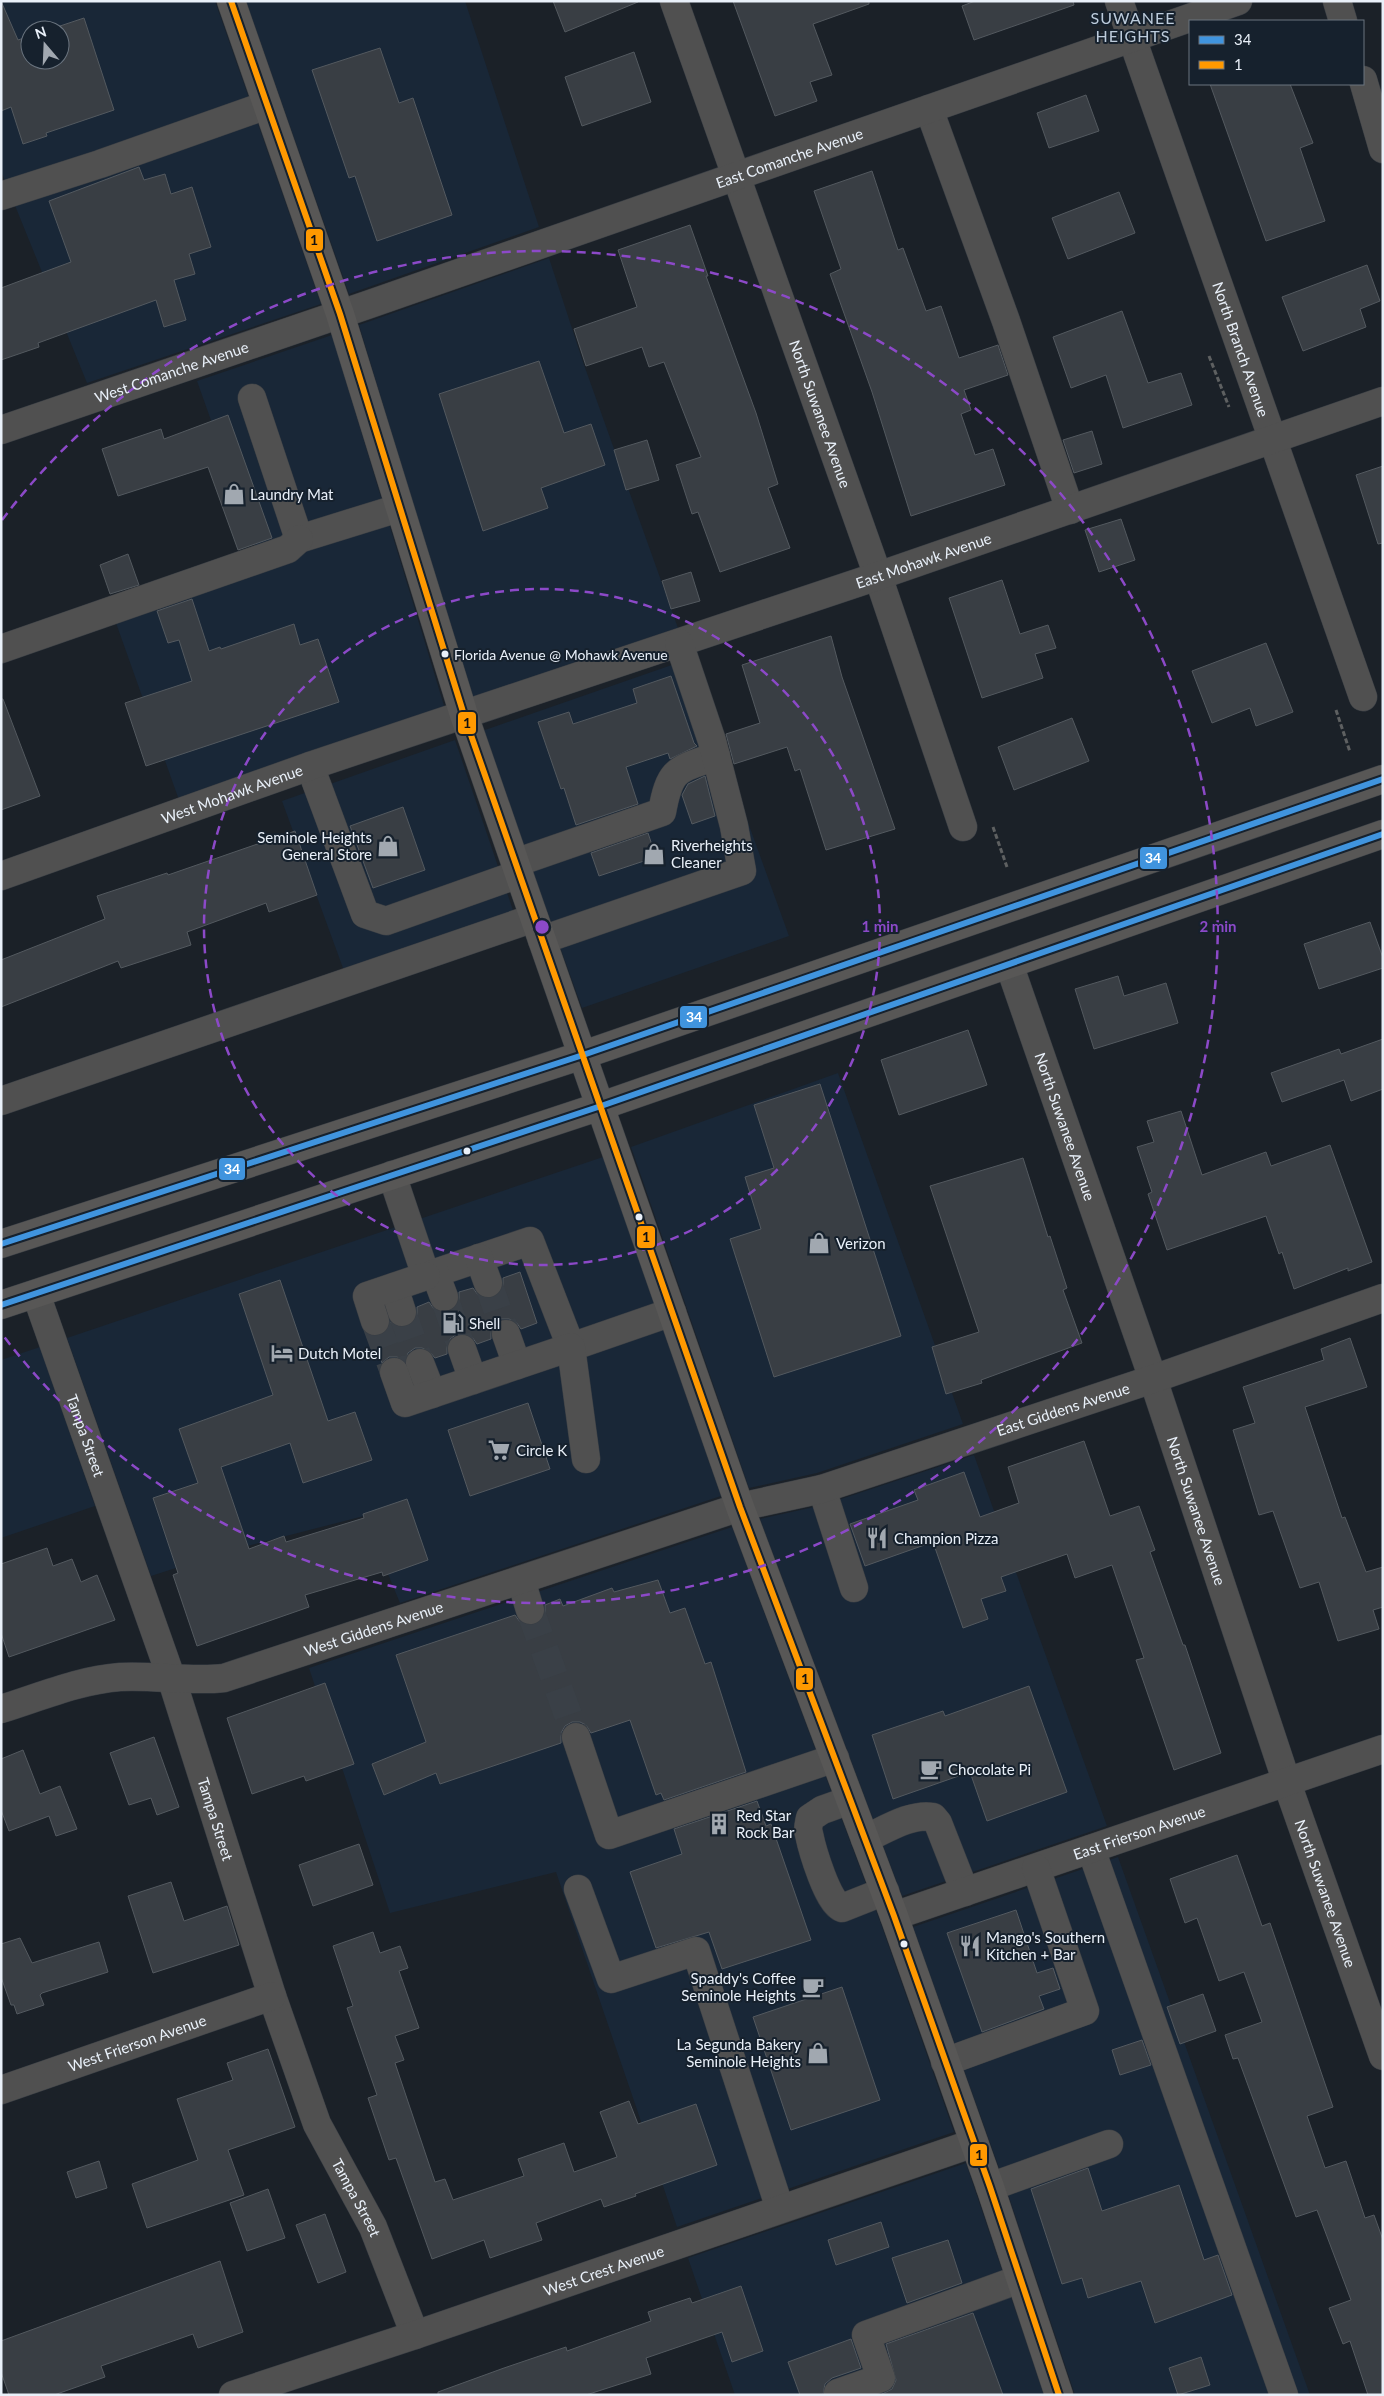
<svg xmlns="http://www.w3.org/2000/svg" width="1384" height="2396" font-family="Lato,sans-serif">
  <rect width="100%" height="100%" fill="#1b2128"/>
  <!-- built -->
  <path fill="#192737" fill-rule="evenodd" d="M1,1H215L321,304L87,383L1,171ZM30,30H60V60H30Z
    M246,1H465L539,227L349,294Z
    M549,258L583,362L678,628L472,699L359,325Z
    M332,335L445,709L179,800L116,623L260,558L197,381Z
    M689,659L789,936L582,1008L482,731Z
    M455,740L516,919L347,979L282,801Z
    M838,1073L963,1424L817,1473L749,1488L631,1147Z
    M603,1157L721,1496L400,1603L364,1516L235,1549L151,1576L67,1338Z
    M40,1347L95,1506L1,1538V1360Z
    M974,1455L1107,1826L902,1896L760,1519L823,1505Z
    M732,1527L880,1921L954,2132L677,2227L556,1872L390,1913L309,1668Z
    M1118,1857L1310,2395H1075L1004,2182L913,1927Z
    M966,2163L1044,2395H735L688,2258Z"/>
  <!-- building -->
  <path fill="#393e44" stroke="#53595f" d="M1,1L18,40L30,36V60H60V30H48L84,18L114,110L46,133L47,136L23,144L11,107L1,111Z
    M553,1H637L638,2L565,32Z
    M733,1H869V4L813,24L832,75L810,82L817,101L775,116Z
    M975,1H1073L1074,5L974,40L962,6Z
    M380,48L399,103L413,98L452,215L377,241L355,176L349,178L312,70Z
    M634,52L651,102L582,126L565,77Z
    M1210,84H1290L1313,143L1300,148L1325,221L1266,241Z
    M1086,95L1099,131L1049,148L1037,113Z
    M139,167L144,180L165,174L171,194L192,187L211,247L189,254L195,274L174,280L186,320L164,327L156,300L38,343L39,347L1,360V288L71,262L49,201Z
    M872,171L898,250L903,248L926,311L941,306L959,358L998,345L1008,375L964,390L971,410L961,414L975,455L993,449L1005,485L911,516L872,392L830,274L841,269L814,191Z
    M1119,192L1135,233L1068,259L1052,218Z
    M690,225L708,276H706L756,413L778,484L768,488L790,548L720,572L698,512L692,514L676,465L701,457L664,362L649,367L642,347L586,366L574,329L637,307L618,250Z
    M1367,265L1380,301L1360,309L1366,327L1303,351L1282,297Z
    M1122,311L1148,383L1181,373L1192,405L1123,428L1106,375L1071,388L1053,337Z
    M539,361L564,433L591,424L605,465L541,488L548,508L483,531L439,394Z
    M228,415L272,538L238,550L208,467L118,496L102,449L161,429L164,439Z
    M1092,431L1102,464L1074,473L1063,440Z
    M647,440L659,480L626,490L614,450Z
    M1383,466V543L1378,544L1356,475Z
    M1121,519L1135,560L1099,572L1085,530Z
    M128,554L139,585L110,594L100,565Z
    M691,572L700,601L671,609L662,581Z
    M1002,580L1020,634L1048,625L1056,648L1035,654L1043,678L982,698L949,598Z
    M192,599L209,651L220,647L221,649L294,624L300,645L318,639L339,702L146,766L125,703L192,681L179,640L168,643L157,611Z
    M831,636L842,677L895,829L826,850L800,769L795,771L787,747L734,764L726,734L760,723L742,665Z
    M1266,643L1293,712L1256,726L1250,708L1212,723L1192,671Z
    M671,676L694,743L697,746L670,759L668,753L626,767L638,804L576,825L564,788L561,789L538,722L569,712L573,724L637,703L633,689Z
    M1,699H3L40,796L1,810Z
    M1072,718L1089,761L1014,790L998,747Z
    M705,776L715,816L692,824L682,795L688,784Z
    M403,807L425,870L373,888L350,826Z
    M295,831L317,895L269,912L266,903L187,932L191,945L121,968L118,961L1,1007V960L105,919L97,896L167,873L168,875Z
    M648,833L656,857L599,876L591,853Z
    M1370,922L1383,958V968L1319,989L1304,944Z
    M1118,976L1124,996L1166,983L1178,1023L1094,1049L1075,989Z
    M968,1030L987,1085L899,1115L881,1060Z
    M1383,1039V1089L1351,1101L1344,1080L1282,1102L1271,1073L1339,1049L1341,1054Z
    M820,1084L901,1336L774,1377L730,1239L761,1229L745,1177L774,1168L754,1105Z
    M1181,1111L1202,1175L1266,1152L1271,1166L1330,1145L1372,1262L1348,1271V1268L1294,1289L1282,1252L1279,1254L1266,1216L1167,1250L1148,1194L1152,1192L1137,1147L1154,1142L1147,1121Z
    M1023,1158L1048,1237L1050,1236L1067,1288L1063,1290L1082,1343L981,1380L982,1383L946,1394L932,1347L979,1332L930,1186Z
    M520,1272L537,1323L521,1329L516,1322L509,1319H501L494,1324L491,1332V1339L477,1344L472,1337L465,1334H457L450,1339L447,1346V1354L435,1358L429,1351L422,1348H415L408,1353L405,1361L397,1357H389L382,1363L372,1336H380L386,1332L390,1322L398,1327H407L414,1322L417,1316V1307L429,1302L434,1309L441,1312L450,1311L456,1307L459,1300V1292L473,1288L478,1295L486,1298L494,1297L500,1293L503,1286V1278Z
    M280,1280L328,1421L355,1412L372,1460L303,1483L290,1443L221,1467L249,1549L284,1536L286,1542L364,1518L363,1514L407,1499L428,1560L383,1576L382,1572L305,1595L309,1607L197,1646L173,1575L178,1573L153,1498L198,1483L179,1429L273,1395L239,1294Z
    M1350,1338L1367,1387L1305,1407L1342,1518L1345,1517L1366,1572L1383,1567V1607L1373,1610L1379,1629L1338,1641L1319,1582L1300,1588L1273,1511L1259,1515L1233,1430L1255,1423L1243,1387L1324,1360L1321,1349Z
    M528,1403L550,1469L470,1496L448,1430Z
    M1084,1441L1110,1516L1139,1506L1155,1550L1150,1552L1183,1645H1185L1221,1753L1174,1770L1136,1660L1144,1658L1112,1565L1075,1578L1067,1554L1001,1577L1006,1591L981,1599L988,1619L963,1628L933,1542L865,1566L850,1524L918,1500L914,1490L964,1472L980,1517L1019,1503L1008,1467Z
    M47,1548L53,1566L72,1559L81,1582L97,1575L115,1620L9,1657L1,1633V1564Z
    M658,1580L670,1613L685,1608L705,1664L711,1662L746,1772L664,1800L661,1793L656,1795L630,1720L591,1733L586,1725L580,1722H572L565,1726L561,1733V1743L440,1784L436,1773L384,1795L372,1764L426,1742L396,1655L515,1615L520,1622L526,1625H534L541,1621L545,1614V1605L560,1599L563,1606L612,1588L614,1592Z
    M325,1683L354,1764L306,1781L304,1776L252,1794L227,1718Z
    M1029,1686L1067,1792L987,1821L970,1772L893,1799L872,1735L943,1711L945,1716Z
    M154,1737L179,1807L157,1815L151,1798L129,1805L110,1753Z
    M23,1750L40,1794L60,1786L77,1829L56,1836L49,1816L9,1831L1,1810V1759Z
    M757,1801L766,1826L771,1824L811,1940L722,1969L709,1932L656,1948L630,1872L682,1854L674,1829Z
    M359,1844L373,1885L313,1906L299,1865Z
    M1237,1855L1262,1926L1270,1923L1333,2107L1307,2116L1325,2168L1346,2161L1365,2218L1374,2215L1383,2240V2395H1368L1350,2341L1343,2344L1329,2308L1351,2300L1317,2210L1296,2217L1238,2058L1233,2059L1225,2035L1262,2022L1244,1972L1219,1981L1197,1918L1185,1923L1170,1879Z
    M171,1882L184,1921L227,1906L239,1945L153,1973L128,1896Z
    M1016,1910L1037,1973L1053,1968L1060,1989L1039,1996L1044,2009L982,2032L947,1933Z
    M373,1932L380,1953L400,1946L408,1968L399,1971L419,2028L395,2036L404,2060L395,2063L435,2182L445,2179L453,2200L524,2176L518,2159L564,2143L574,2172L617,2157L600,2112L629,2101L638,2124L696,2104L717,2165L635,2194L636,2196L604,2207L601,2199L536,2223L542,2240L490,2258L484,2240L432,2259L396,2158L389,2160L368,2098L377,2095L347,2008L353,2006L333,1946Z
    M20,1938L32,1963L99,1942L108,1972L42,1993L40,1995L44,2005L17,2014L14,2005H11L1,1977V1944Z
    M842,1987L880,2100L791,2130L753,2017Z
    M1203,1994L1216,2031L1180,2044L1167,2007Z
    M1142,2040L1151,2065L1120,2075L1112,2050Z
    M268,2049L295,2127L228,2150L244,2195L147,2228L132,2184L198,2160L177,2099L233,2080L227,2063Z
    M99,2161L107,2188L76,2198L67,2172Z
    M1088,2168L1102,2211L1179,2185L1204,2260L1218,2255L1232,2295L1155,2323L1141,2281L1088,2298L1082,2278L1062,2284L1031,2189Z
    M268,2189L285,2238L247,2251L230,2203Z
    M325,2214L346,2272L318,2283L296,2225Z
    M881,2222L889,2247L836,2265L828,2240Z
    M948,2240L962,2283L907,2303L892,2258Z
    M220,2261L243,2332L198,2348L193,2334L101,2366L105,2377L54,2395H9L1,2372V2341Z
    M741,2286L763,2351L732,2362L722,2332L646,2358L651,2374L586,2395H438V2392L504,2368L566,2347L567,2351L651,2321L648,2312L690,2298L692,2303Z
    M973,2313L1003,2395H880L892,2389L896,2380L886,2344Z
    M851,2339L861,2368L832,2378L825,2384L823,2395H800L788,2362Z
    M1201,2357L1210,2385L1178,2395L1169,2368Z"/>
  <g fill="none" stroke-linecap="round" stroke-linejoin="round">
    <!-- minor-tunnel -->
    <path stroke="#3a4047" stroke-width="28" stroke-dasharray="28 14" stroke-linecap="butt" d="M488,1283L506,1334
      M444,1297L462,1349
      M402,1312L420,1363
      M375,1321L394,1372
      M530,1610L576,1737"/>
    <!-- minor casing -->
    <g stroke="#393e44" stroke-width="29">
      <g id="minor">
        <path id="s1" d="M674,1L878,576L963,827"/>
        <path id="s2" d="M1119,1L1363,697"/>
        <path d="M1337,1L1343,21"/>
        <path d="M1363,80L1383,149"/>
        <path d="M929,109L1006,321L1070,510"/>
        <path d="M1,196L100,164L267,105"/>
        <path d="M252,398L299,539L399,508"/>
        <path id="s3" d="M1,430L370,304L1238,1"/>
        <path d="M1,649L288,549L299,539"/>
        <path d="M310,766L365,914L386,921L519,874"/>
        <path d="M515,863L662,812C670,768 677,770 716,756"/>
        <path id="s4" d="M1,876L310,766L878,576L1383,401"/>
        <path d="M542,940L742,871L734,826L712,741L679,643"/>
        <path id="s5" d="M1009,964L1153,1379L1287,1783L1383,2056"/>
        <path d="M1,1101L534,918"/>
        <path d="M392,1175L426,1276L530,1241L571,1347L672,1312"/>
        <path d="M479,1258L488,1283"/>
        <path d="M435,1273L444,1297"/>
        <path d="M394,1287L402,1312"/>
        <path id="s6" d="M36,1294L171,1677L272,1996L317,2124L373,2227L415,2335"/>
        <path d="M375,1321L367,1296L426,1276"/>
        <path d="M506,1334L517,1365"/>
        <path d="M462,1349L473,1380"/>
        <path d="M420,1363L432,1394"/>
        <path d="M394,1372L405,1403L571,1347L586,1459"/>
        <path d="M822,1489L854,1588"/>
        <path d="M521,1580L530,1610"/>
        <path id="s7" d="M1,1709C40,1697 79,1680 120,1677C155,1675 190,1682 224,1678L740,1507L822,1489L1153,1379L1383,1298"/>
        <path d="M576,1737L609,1835L835,1758"/>
        <path d="M850,1800L822,1810L810,1818C809,1823 807,1829 809,1834C812,1849 828,1904 842,1908L885,1891"/>
        <path d="M865,1839C885,1830 911,1813 933,1817L938,1823L965,1892"/>
        <path d="M1091,1849L1284,2395"/>
        <path d="M578,1889L611,1979L696,1951L780,2209"/>
        <path id="s8" d="M894,1916L1383,1749"/>
        <path d="M945,2062L1085,2011L1036,1868"/>
        <path id="s9" d="M1,2090L272,1996"/>
        <path d="M990,2187L1109,2144"/>
        <path id="s10" d="M233,2395L415,2335L974,2143"/>
        <path d="M839,2395L838,2393L881,2378L866,2335L1020,2279"/>
      </g>
    </g>
    <!-- major casing -->
    <g stroke="#393e44" stroke-width="29">
      <path id="major" d="M231,1L340,314L464,715L519,874L740,1507L894,1916L990,2187L1059,2395
        M1,1244L583,1055L1383,779
        M1,1305L601,1106L1383,834"/>
    </g>
    <!-- path -->
    <path stroke="#5e6061" stroke-width="3" stroke-dasharray="5 2.5" stroke-linecap="butt" d="M1209,356L1229,407
      M1336,710L1350,752
      M993,827L1007,867"/>
    <!-- minor -->
    <use href="#minor" stroke="#505050" stroke-width="28"/>
    <!-- major -->
    <use href="#major" stroke="#585756" stroke-width="28"/>
    <!-- bus-1 casing -->
    <g stroke="#16212d" stroke-width="10">
      <path id="bus-1" d="M1,1244L583,1055L1383,779
        M1,1305L601,1106L1383,834"/>
    </g>
    <!-- bus-2 casing -->
    <g stroke="#16212d" stroke-width="10">
      <path id="bus-2" d="M231,1L340,314L464,715L740,1507L894,1916L990,2187L1059,2395"/>
    </g>
    <!-- bus-1 -->
    <use href="#bus-1" stroke="#4094de" stroke-width="6"/>
    <!-- bus-2 -->
    <use href="#bus-2" stroke="#f90" stroke-width="6"/>
  </g>
  <!-- distance rings -->
  <g fill="none" stroke="#8c49c8" stroke-width="2.5" stroke-dasharray="9 6">
    <circle cx="542" cy="927" r="338"/>
    <path d="M2 520A676 676 0 1 1 2 1334"/>
  </g>
  <!-- icons -->
  <defs>
    <g id="shop-bare" transform="scale(1.725)"><path d="M-5-2.5h2.3a2.7 3.5 0 0 1 5.4 0H5L5.5 6h-11ZM-1.5-2.5h3a1.5 2.3 0 0 0-3 0Z" fill="#a1a8b0" stroke="#16212d" stroke-width="2.5" paint-order="stroke"/></g>
    <g id="fuel-bare" transform="scale(1.725)"><path d="M-5.5-6h7V0h2V4h1.3V-2.5L3-4.5l.8-.8L6-3V5H2.5V1h-1V6h-7ZM-4.2-4.7v3.2H.2V-4.7Z" fill="#a1a8b0" stroke="#16212d" stroke-width="2.5" paint-order="stroke"/></g>
    <g id="hotel-bare" transform="scale(1.725)"><path d="M-6-4.5h1.5V1H6V5H4.5V3h-9V5H-6ZM-4 0a1.8 1.8 0 1 1 3.6 0ZM.5 0V-2.5h3Q6-2.5 6 0Z" fill="#a1a8b0" stroke="#16212d" stroke-width="2.5" paint-order="stroke"/></g>
    <g id="supermarket-bare" transform="scale(1.725)"><path d="M-6-5.5h2.5l.6 2H6L4.5 2H-2.5L-4.4-4H-6ZM-1.5 3.2a1.3 1.3 0 1 0 .1 0ZM3 3.2a1.3 1.3 0 1 0 .1 0Z" fill="#a1a8b0" stroke="#16212d" stroke-width="2.5" paint-order="stroke"/></g>
    <g id="restaurant-bare" transform="scale(1.725)"><path d="M-5-6h1v4h1v-4h1v4h1v-4h1v5L-1.5 .5V6h-2V.5L-5-1ZM5-6V6H3V1.5H1.5Q1.5-4 5-6Z" fill="#a1a8b0" stroke="#16212d" stroke-width="2.5" paint-order="stroke"/></g>
    <g id="cafe-bare" transform="scale(1.725)"><path d="M-5.5-4.5H6V0H3Q3 3.5 0 3.5H-2.5Q-5.5 3.5-5.5 0ZM3-3.2v2h1.7v-2ZM-6 4.5H4V6H-6Z" fill="#a1a8b0" stroke="#16212d" stroke-width="2.5" paint-order="stroke"/></g>
    <g id="building-bare" transform="scale(1.725)"><path d="M-4-6H4V6H1V3H-1V6H-4ZM-2.5-4.3h1.7v1.8h-1.7ZM.8-4.3h1.7v1.8H.8ZM-2.5-1h1.7V.8h-1.7ZM.8-1h1.7V.8H.8Z" fill="#a1a8b0" stroke="#16212d" stroke-width="2.5" paint-order="stroke"/></g>
  </defs>
  <g fill-rule="evenodd">
    <use href="#shop-bare" x="234" y="494"/>
    <use href="#shop-bare" x="388" y="846"/>
    <use href="#shop-bare" x="654" y="854"/>
    <use href="#shop-bare" x="819" y="1243"/>
    <use href="#fuel-bare" x="453" y="1323"/>
    <use href="#hotel-bare" x="282" y="1353"/>
    <use href="#supermarket-bare" x="499" y="1450"/>
    <use href="#restaurant-bare" x="877" y="1538"/>
    <use href="#cafe-bare" x="931" y="1769"/>
    <use href="#building-bare" x="719" y="1824"/>
    <use href="#restaurant-bare" x="970" y="1946"/>
    <use href="#cafe-bare" x="813" y="1987"/>
    <use href="#shop-bare" x="818" y="2053"/>
  </g>
  <!-- markers -->
  <g fill="#e9f0f9" stroke="#16212d" stroke-width="2">
    <circle cx="445" cy="654" r="4.5"/>
    <circle cx="467" cy="1151" r="4.5"/>
    <circle cx="639" cy="1217" r="4.5"/>
    <circle cx="904" cy="1944" r="4.5"/>
  </g>
  <g text-anchor="middle" dominant-baseline="central" stroke-width="4" stroke-linejoin="round" paint-order="stroke">
    <!-- bus labels -->
    <g font-size="14" fill="#e9f0f9" stroke="#16212d" text-anchor="start">
      <text x="454" y="654">Florida Avenue @ Mohawk Avenue</text>
    </g>
    <!-- street labels -->
    <g font-size="15" fill="#e9f0f9" stroke="#16212d">
      <text stroke="none"><textPath href="#s3" startOffset="834">East Comanche Avenue</textPath></text>
      <text stroke="none"><textPath href="#s2" startOffset="369">North Branch Avenue</textPath></text>
      <text stroke="none"><textPath href="#s3" startOffset="180">West Comanche Avenue</textPath></text>
      <text stroke="none"><textPath href="#s1" startOffset="438">North Suwanee Avenue</textPath></text>
      <text stroke="none"><textPath href="#s4" startOffset="975">East Mohawk Avenue</textPath></text>
      <text stroke="none"><textPath href="#s4" startOffset="245">West Mohawk Avenue</textPath></text>
      <text stroke="none"><textPath href="#s5" startOffset="172">North Suwanee Avenue</textPath></text>
      <text stroke="none"><textPath href="#s7" startOffset="1109">East Giddens Avenue</textPath></text>
      <text stroke="none"><textPath href="#s6" startOffset="150">Tampa Street</textPath></text>
      <text stroke="none"><textPath href="#s5" startOffset="578">North Suwanee Avenue</textPath></text>
      <text stroke="none"><textPath href="#s7" startOffset="385">West Giddens Avenue</textPath></text>
      <text stroke="none"><textPath href="#s6" startOffset="555">Tampa Street</textPath></text>
      <text stroke="none"><textPath href="#s8" startOffset="259">East Frierson Avenue</textPath></text>
      <text stroke="none"><textPath href="#s5" startOffset="982">North Suwanee Avenue</textPath></text>
      <text stroke="none"><textPath href="#s9" startOffset="144">West Frierson Avenue</textPath></text>
      <text stroke="none"><textPath href="#s6" startOffset="960">Tampa Street</textPath></text>
      <text stroke="none"><textPath href="#s10" startOffset="391">West Crest Avenue</textPath></text>
    </g>
    <!-- poi labels -->
    <g font-size="15" fill="#e9f0f9" stroke="#16212d" text-anchor="start">
      <text x="250" y="494">Laundry Mat</text>
      <text x="372" y="837" text-anchor="end">Seminole Heights<tspan x="372" dy="17">General Store</tspan></text>
      <text x="671" y="845">Riverheights<tspan x="671" dy="17">Cleaner</tspan></text>
      <text x="836" y="1243">Verizon</text>
      <text x="469" y="1323">Shell</text>
      <text x="298" y="1353">Dutch Motel</text>
      <text x="516" y="1450">Circle K</text>
      <text x="894" y="1538">Champion Pizza</text>
      <text x="948" y="1769">Chocolate Pi</text>
      <text x="736" y="1815">Red Star<tspan x="736" dy="17">Rock Bar</tspan></text>
      <text x="986" y="1937">Mango's Southern<tspan x="986" dy="17">Kitchen + Bar</tspan></text>
      <text x="796" y="1978" text-anchor="end">Spaddy's Coffee<tspan x="796" dy="17">Seminole Heights</tspan></text>
      <text x="801" y="2044" text-anchor="end">La Segunda Bakery<tspan x="801" dy="17">Seminole Heights</tspan></text>
    </g>
    <!-- neighbourhood labels -->
    <g font-size="16" letter-spacing="1" fill="#bccbdb" stroke="#16212d">
      <text x="1133" y="17">SUWANEE<tspan x="1133" dy="18">HEIGHTS</tspan></text>
    </g>
  </g>
  <circle cx="542" cy="927" r="8" fill="#8c49c8" stroke="#16212d" stroke-width="2.5"/>
  <g font-size="15" text-anchor="middle" font-weight="bold" fill="#8c49c8" stroke="#16212d" stroke-width="4" stroke-linejoin="round" paint-order="stroke">
    <text x="880" y="932">1 min</text>
    <text x="1218" y="932">2 min</text>
  </g>
  <g stroke="#16212d" stroke-width="2">
    <rect x="305" y="228" width="19" height="24" rx="5" fill="#f90"/>
    <rect x="457" y="711" width="20" height="24" rx="5" fill="#f90"/>
    <rect x="1139" y="846" width="29" height="24" rx="5" fill="#4094de"/>
    <rect x="679" y="1005" width="29" height="24" rx="5" fill="#4094de"/>
    <rect x="218" y="1157" width="28" height="24" rx="5" fill="#4094de"/>
    <rect x="636" y="1225" width="20" height="24" rx="5" fill="#f90"/>
    <rect x="795" y="1667" width="19" height="24" rx="5" fill="#f90"/>
    <rect x="969" y="2143" width="19" height="24" rx="5" fill="#f90"/>
  </g>
  <g font-size="14" text-anchor="middle" font-weight="bold" fill="#fff">
    <text x="1153" y="863">34</text>
    <text x="694" y="1022">34</text>
    <text x="232" y="1174">34</text>
  </g>
  <g font-size="14" text-anchor="middle" font-weight="bold" fill="#111">
    <text x="314" y="245">1</text>
    <text x="467" y="728">1</text>
    <text x="646" y="1242">1</text>
    <text x="805" y="1684">1</text>
    <text x="979" y="2160">1</text>
  </g>
  <!-- border -->
  <rect width="1384" height="2396" fill="none" stroke="#e9f0f9" stroke-width="5"/>
  <!-- legend -->
  <rect x="1189" y="20" width="175" height="65" fill="#16212d" stroke="#6a747f"/>
  <rect x="1199" y="36" width="25" height="8" fill="#4094de" stroke="#6a747f"/>
  <text x="1234" y="45" font-size="15" fill="#e9f0f9">34</text>
  <rect x="1199" y="61" width="25" height="8" fill="#ff9900" stroke="#6a747f"/>
  <text x="1234" y="70" font-size="15" fill="#e9f0f9">1</text>
  <!-- north arrow -->
  <g transform="translate(45 45) rotate(341)"><circle r="24" fill="#16212d" stroke="#6a747f"/>
  <path d="M0-4L9 19L0 12L-9 19Z" fill="#a1a8b0"/>
  <text y="-8" font-size="14" font-weight="bold" text-anchor="middle" fill="#e9f0f9">N</text>
  </g>
</svg>
